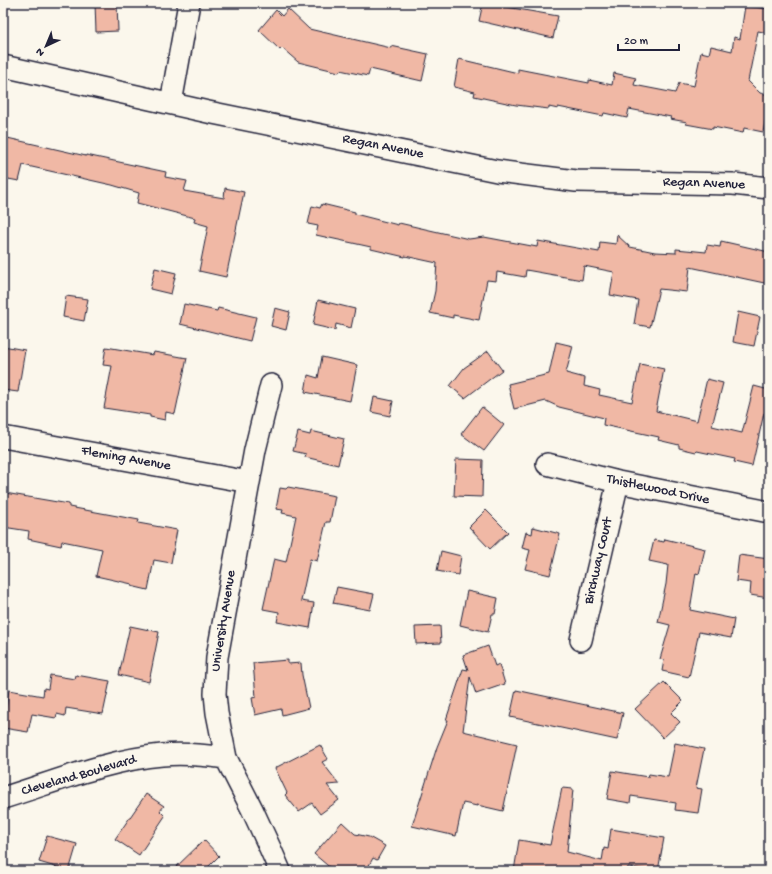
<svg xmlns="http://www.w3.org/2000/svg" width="772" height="874" font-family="'Gochi Hand',sans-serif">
  <rect width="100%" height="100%" fill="#fbf7ec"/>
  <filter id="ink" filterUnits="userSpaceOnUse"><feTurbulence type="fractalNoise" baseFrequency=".025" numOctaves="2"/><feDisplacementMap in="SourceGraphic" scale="8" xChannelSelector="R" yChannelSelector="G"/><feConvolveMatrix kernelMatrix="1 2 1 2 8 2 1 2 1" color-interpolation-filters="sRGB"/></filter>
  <g filter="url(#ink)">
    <!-- building -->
    <path fill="#f0b8a5" stroke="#22223b" d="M95,3H117L118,31L96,32Z
      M483,3L558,16L553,38L479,21Z
      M745,6L769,9V33L758,31L748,81L760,93L769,95V103L763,132L744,128L743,133L713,127V129L686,124L687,122L670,119L671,117L629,109L627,118L604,113L603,116L558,107V109L549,107V109L516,105L474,96L475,92L454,87L459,59L518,73V69L589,83V80L612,85L614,73L636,78L634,85L675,93L679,83L694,86L701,52L709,54L711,46L732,51L734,37L740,39Z
      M288,9L309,29L391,48V46L428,54L422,81L370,69L368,76L340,70L339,72L298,62L282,48L280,50L259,30L276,10L282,16Z
      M3,137L86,156V155L166,172L165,177L187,181L184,191L224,198L225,188L244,192L226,277L199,271L208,226L194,222L195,218L137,203L139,193L112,185L23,165L19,181L3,178Z
      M322,204L355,212V214L398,225L399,223L469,239L484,237L537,247L538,241L599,252L600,242L616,244L617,235L630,247L655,252L676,253V249L706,252L707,245L720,247L721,241L769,252V284L690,267L687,292L659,289L650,327L634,324L638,300L610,295L614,272L584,266L582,280L526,270L525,277L497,272L496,281L487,280L479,320L453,315V318L430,313L435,291L437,263L405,256V257L371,249V247L316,235L318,226L308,224L312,206L320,208Z
      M155,268L176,273L171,294L150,289Z
      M66,296L88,299L84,321L63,317Z
      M318,300L355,309L351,328L336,324L335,330L313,325Z
      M184,304L217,311L218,308L256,317L250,341L180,324Z
      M275,308L290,312L286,330L271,326Z
      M738,312L760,317L754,346L733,342Z
      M556,342L573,346L566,373L585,378L584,386L600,390L599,395L632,402L640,364L664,369L656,411L697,421L707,379L723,383L712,426L742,433L754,386L769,390V414L764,413L752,466L734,462L735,459L697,451L696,452L679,448V445L658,440L659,437L603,425L604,418L559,407L546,401L514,409L508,384L549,374Z
      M3,346L25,350L18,392L3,390Z
      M106,347L153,355L154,352L187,358L175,414L166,412L165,420L150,417V415L104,408L112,366L103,365Z
      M488,351L502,370L465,398L450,386L464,368Z
      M322,357L357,365L350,401L305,392L308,375L318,378Z
      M374,397L393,401L390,416L371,412Z
      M482,407L504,425L484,451L461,434Z
      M311,431L344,439L338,465L305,457L306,454L293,451L298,432L310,435Z
      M456,459L483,460L482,497L454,496Z
      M288,487L335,496L330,522H326L317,561L310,559L301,601L314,603L310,628L277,622L279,612L263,609L274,559L286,562L296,516L282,513L283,510L276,509L280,488L286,489Z
      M5,493L69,504V507L139,520L138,523L177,530L171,563L154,560L148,590L131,586L132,584L96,576L102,549L62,541L61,546L28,539L29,531L3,527V507Z
      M486,510L508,532L490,549L469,527Z
      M533,527L560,534L550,575L525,569L530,550L522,548L526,532L532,534Z
      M665,539L705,549L699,574L696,573L690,610L734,619L731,638L699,632L689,677L662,671L664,660L660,659L670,625L658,622L666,584L668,565L649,561L654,540L664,542Z
      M441,551L461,556L458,575L437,571Z
      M739,555L769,559V598L750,595L751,583L736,581Z
      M337,587L374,594L370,610L333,603Z
      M467,591L498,598L495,614H492L488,632L460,625Z
      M130,626L159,632L149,682L119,675Z
      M440,626L441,643L416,644L415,627Z
      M488,646L495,666L499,664L505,684L476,694L470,677L463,731L517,744L503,811L477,805V806L463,803L456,836L412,826L437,747L448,720H446L463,669L468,670L463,655Z
      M288,660V664L301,663L302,675L309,708L282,715L281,709L255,715L252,698L256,697L253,663Z
      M50,675L75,679L76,675L110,681L103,714L66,708L65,716L57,714L56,718L32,714L28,732L3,728L9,690L43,696L44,688L48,689Z
      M664,682L683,701L671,713L680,722L663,738L635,709Z
      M516,690L623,713L617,740L510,717Z
      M675,743L704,749L696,788L702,789L698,813L675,810L676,803L631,796L630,803L607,799L612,771L648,777L649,774L668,777Z
      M320,745L328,759L322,762L339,784L327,785L339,800L320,814L312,803L299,812L285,795L287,793L275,768Z
      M562,788L573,789L567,852L602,861L604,848L608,849L611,829L664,838L658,871L628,867L627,871H514L519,840L550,845Z
      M146,794L164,806L160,811L165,816L139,855L115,839Z
      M342,822L355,834L369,837L385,846L377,860L373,858L366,871H334L314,854Z
      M47,836L77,844L69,871L39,862Z
      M204,840L219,856L204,871H172Z"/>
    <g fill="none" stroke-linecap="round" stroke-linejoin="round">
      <!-- street casing -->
      <g stroke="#22223b" stroke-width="24">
        <path id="street" d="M3,66L208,112L497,171L576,181L733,184L769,188
          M171,103L189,3
          M271,385L255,450L217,657L215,694L217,713L226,758L252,809L270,848L280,871
          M3,437L249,482
          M547,464L618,482L769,512
          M581,640L618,482
          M3,798C55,782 107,760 162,755C183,753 205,755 226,758"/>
      </g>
      <!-- street -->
      <use href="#street" stroke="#fbf7ec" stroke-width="21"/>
    </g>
  </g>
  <g text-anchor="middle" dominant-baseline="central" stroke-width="3" stroke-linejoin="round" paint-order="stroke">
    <!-- street labels -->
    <g font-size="14" fill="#22223b" stroke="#fbf7ec">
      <text transform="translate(383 147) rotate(11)">Regan Avenue</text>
      <text transform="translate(704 184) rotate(2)">Regan Avenue</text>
      <text transform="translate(126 459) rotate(10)">Fleming Avenue</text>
      <text transform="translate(658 490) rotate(12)">Thistlewood Drive</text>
      <text transform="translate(599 561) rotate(-77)">Birchway Court</text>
      <text transform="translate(224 621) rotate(-81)">University Avenue</text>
      <text transform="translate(79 776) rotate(-16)">Cleveland Boulevard</text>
    </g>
  </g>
  <!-- margin -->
  <rect width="772" height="874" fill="none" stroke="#fbf7ec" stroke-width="16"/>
  <rect x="8" y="8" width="756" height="858" fill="none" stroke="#22223b" stroke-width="1.5" filter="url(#ink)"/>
  <!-- north arrow -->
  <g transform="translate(46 46) rotate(224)" stroke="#fbf7ec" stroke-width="3" paint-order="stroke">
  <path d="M0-3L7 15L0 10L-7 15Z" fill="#22223b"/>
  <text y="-6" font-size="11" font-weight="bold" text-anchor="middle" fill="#22223b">N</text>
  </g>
  <!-- scale -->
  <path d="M618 44v6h61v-6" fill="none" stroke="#22223b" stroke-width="2"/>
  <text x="624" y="44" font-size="12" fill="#22223b" stroke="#fbf7ec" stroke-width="3" paint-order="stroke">20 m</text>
</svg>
